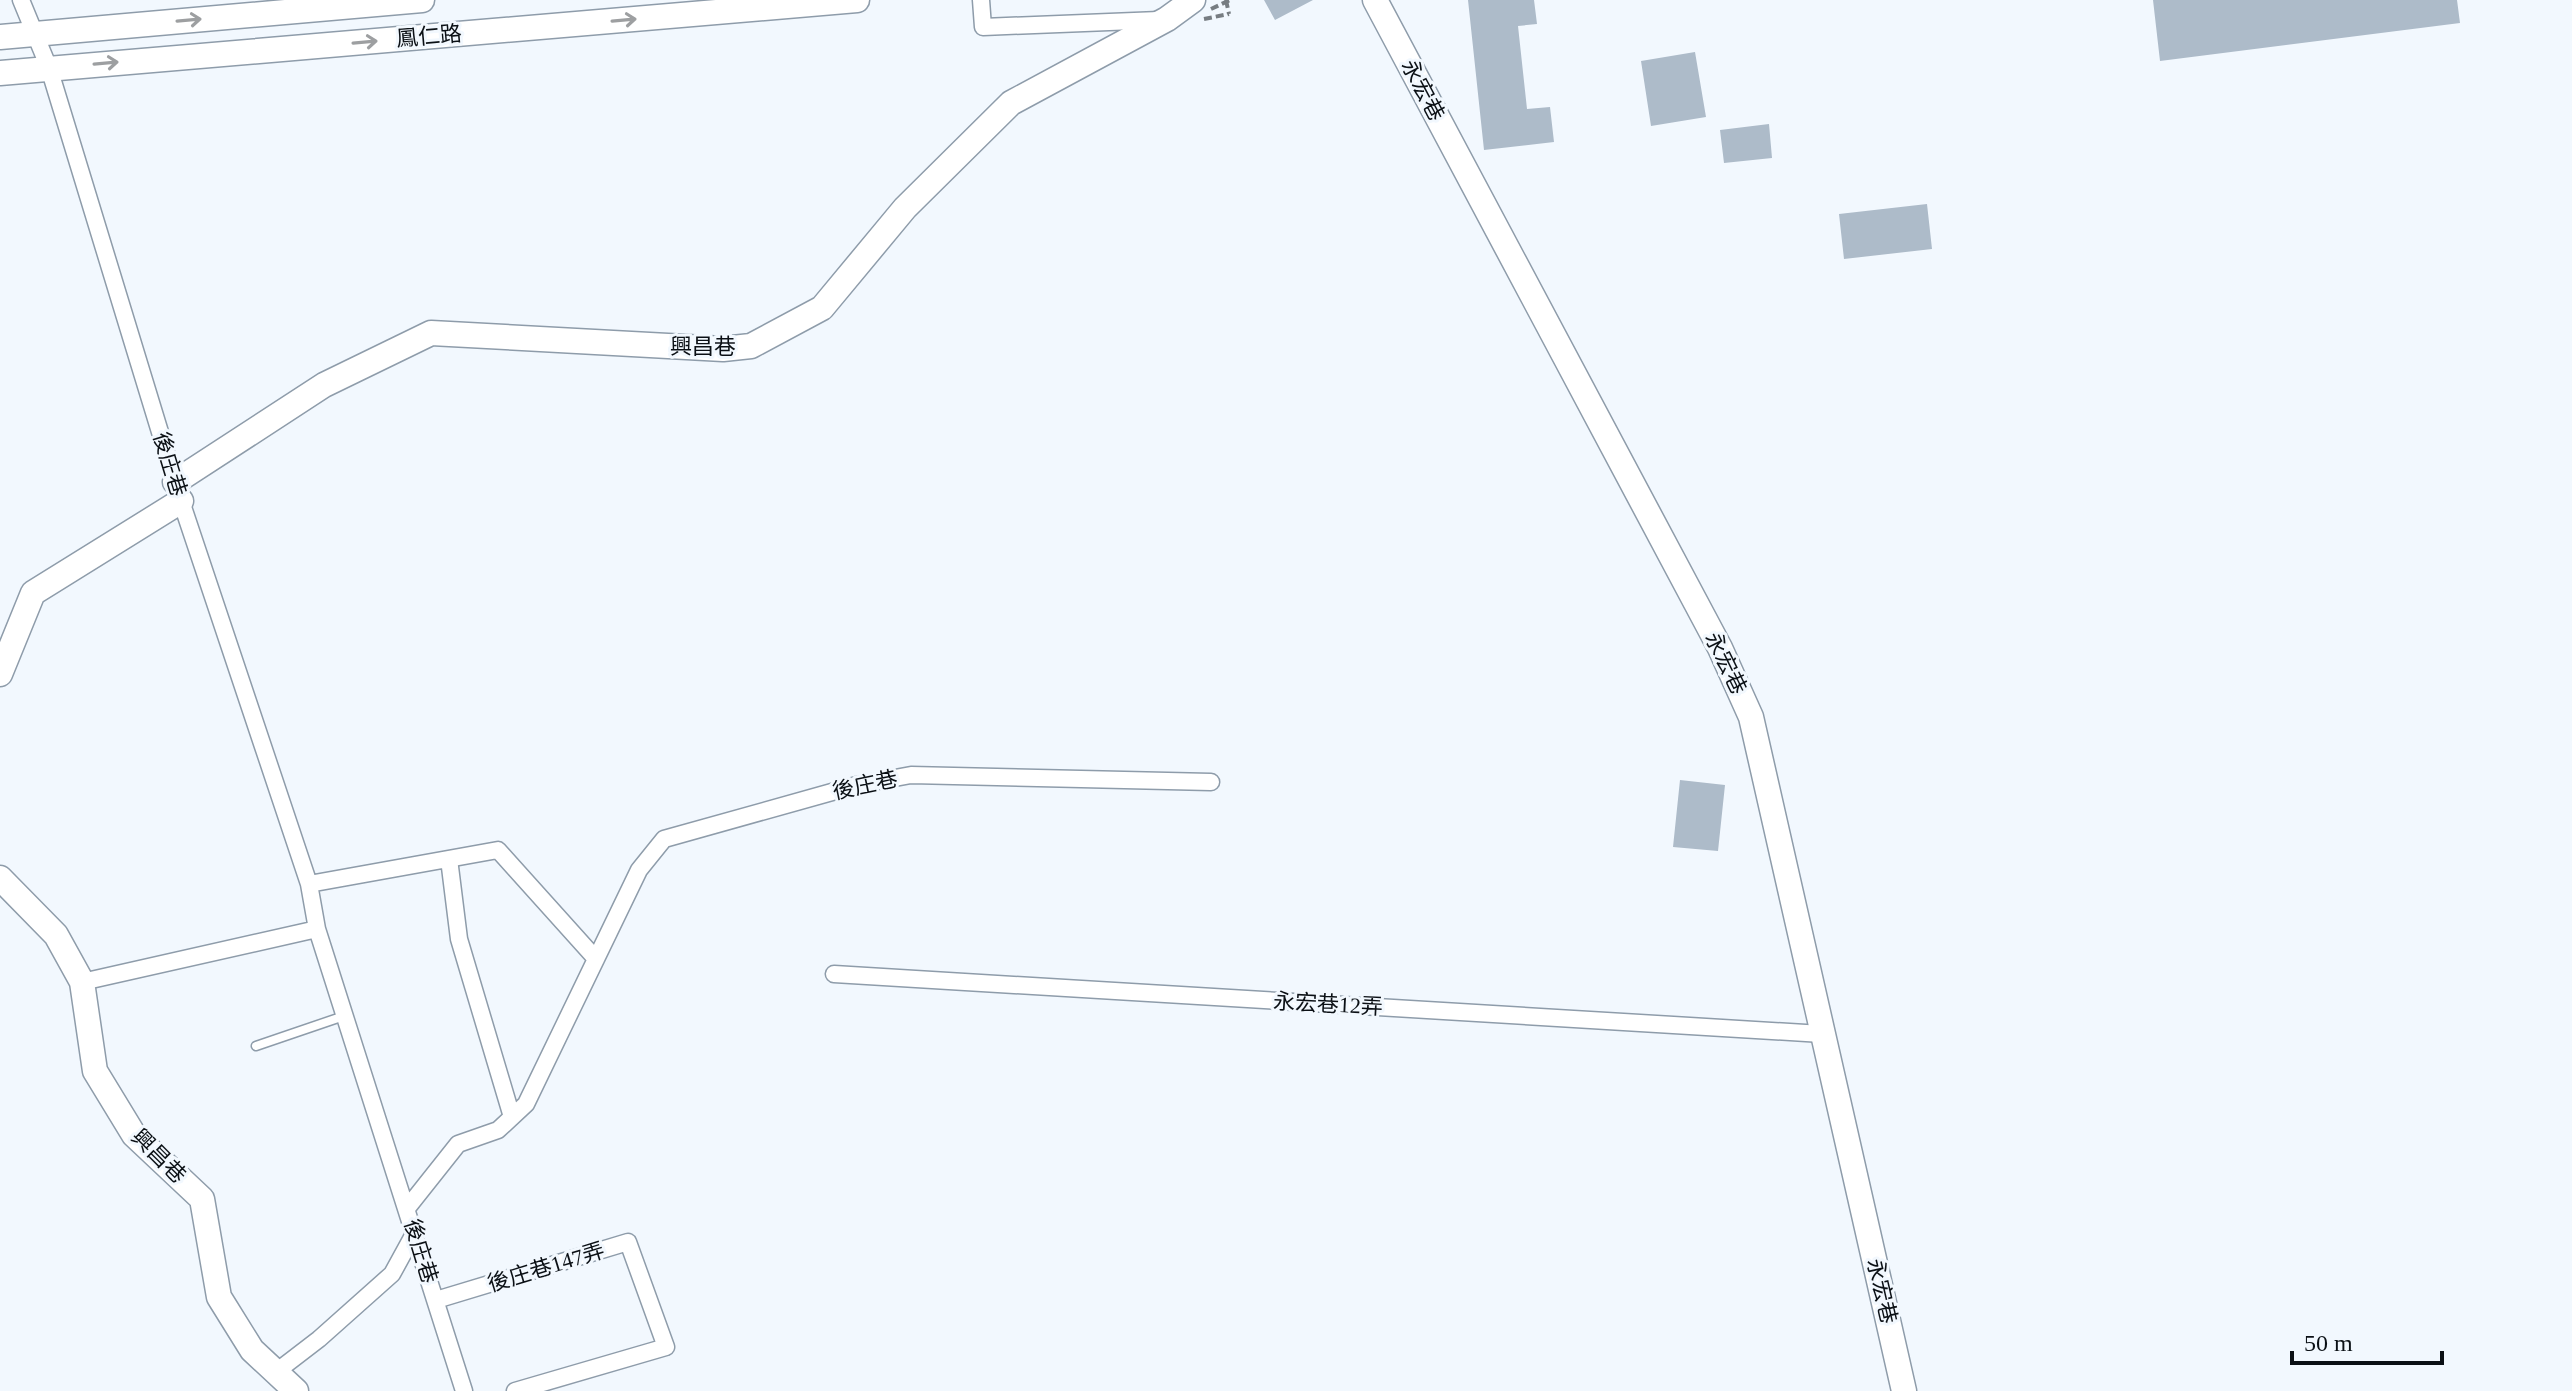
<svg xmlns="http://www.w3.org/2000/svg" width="2572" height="1391" font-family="'Times New Roman','Noto Sans TC',serif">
  <rect width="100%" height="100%" fill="#f2f8fe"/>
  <!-- building -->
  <path fill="#adbbc9" d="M1264,0H1313L1275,20Z
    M1468,0H1534L1537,24L1518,26L1527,109L1550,107L1554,142L1484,150Z
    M2153,0H2457L2460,23L2160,61Z
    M1695,52L1706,117L1651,126L1641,61Z
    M1769,124L1772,158L1724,163L1720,130Z
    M1927,204L1932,249L1844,259L1839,214Z
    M1680,780L1725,785L1718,851L1673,847Z"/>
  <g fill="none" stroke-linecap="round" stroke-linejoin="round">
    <!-- lane casing -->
    <g stroke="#8e9caa" stroke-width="11">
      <path id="lane" d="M256,1046L344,1016"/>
    </g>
    <!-- street casing -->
    <g stroke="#8e9caa" stroke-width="19">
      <path id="street" d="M21,0L49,68L181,501L309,884L317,929L464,1391
        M981,0L983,27L1159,20
        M449,859L459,939L512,1117
        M309,884L498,850L596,959
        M834,974L1822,1034
        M82,982L317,929
        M408,1207L458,1144L498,1130L526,1104L639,870L664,839L857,785L911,775L1211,782
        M436,1300L628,1242L666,1347L515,1391
        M276,1372L319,1339L392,1274L415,1232"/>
    </g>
    <!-- secondary casing -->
    <g stroke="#8e9caa" stroke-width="27">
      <path id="secondary" d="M1375,0L1720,648L1751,717L1904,1391
        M0,37L422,0
        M0,73L857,0
        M175,482L324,385L431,333L723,349L751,346L822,308L905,208L1011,103L1167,19L1193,0
        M0,674L33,593L181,501
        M0,878L56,935L82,982L95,1071L134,1135L202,1199L219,1297L252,1350L296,1391"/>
    </g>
    <!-- path -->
    <path stroke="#777d82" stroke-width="4" stroke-dasharray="8 4" stroke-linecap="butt" d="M1211,9L1230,0
      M1204,19L1229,14"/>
    <!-- lane -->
    <use href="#lane" stroke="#fff" stroke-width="8"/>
    <!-- street -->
    <use href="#street" stroke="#fff" stroke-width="16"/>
    <!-- secondary -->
    <use href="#secondary" stroke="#fff" stroke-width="24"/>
    <!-- path-bridge -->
    <path stroke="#777d82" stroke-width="4" stroke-dasharray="8 4" stroke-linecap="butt" d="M1226,0L1229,14"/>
  </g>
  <!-- one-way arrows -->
  <defs><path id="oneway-shaft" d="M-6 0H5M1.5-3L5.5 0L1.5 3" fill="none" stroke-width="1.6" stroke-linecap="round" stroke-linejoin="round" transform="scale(2)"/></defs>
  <g stroke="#9d9fa1">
    <use href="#oneway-shaft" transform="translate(189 20) rotate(-5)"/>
    <use href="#oneway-shaft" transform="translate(624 20) rotate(-5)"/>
    <use href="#oneway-shaft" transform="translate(365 42) rotate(-5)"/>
    <use href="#oneway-shaft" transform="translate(106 63) rotate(-5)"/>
  </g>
  <g text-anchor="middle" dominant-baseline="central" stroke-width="6" stroke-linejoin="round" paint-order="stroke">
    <!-- street labels -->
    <g font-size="22" fill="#0b1015" stroke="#f2f8fe">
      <text transform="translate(429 36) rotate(-5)">鳳仁路</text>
      <text transform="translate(1423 90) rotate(62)">永宏巷</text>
      <text x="703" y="346">興昌巷</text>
      <text transform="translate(170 464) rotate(73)">後庄巷</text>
      <text transform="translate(1726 663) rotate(64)">永宏巷</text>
      <text transform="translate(865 785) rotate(-12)">後庄巷</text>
      <text transform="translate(1328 1004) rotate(3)">永宏巷12弄</text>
      <text transform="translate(159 1156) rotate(45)">興昌巷</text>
      <text transform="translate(421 1251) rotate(73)">後庄巷</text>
      <text transform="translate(546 1267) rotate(-17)">後庄巷147弄</text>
      <text transform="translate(1882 1291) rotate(77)">永宏巷</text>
    </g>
  </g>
  <!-- scale -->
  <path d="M2292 1351v12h150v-12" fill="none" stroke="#0b1015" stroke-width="4"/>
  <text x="2304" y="1351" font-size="24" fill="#0b1015" stroke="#f2f8fe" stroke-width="6" paint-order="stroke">50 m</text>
</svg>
